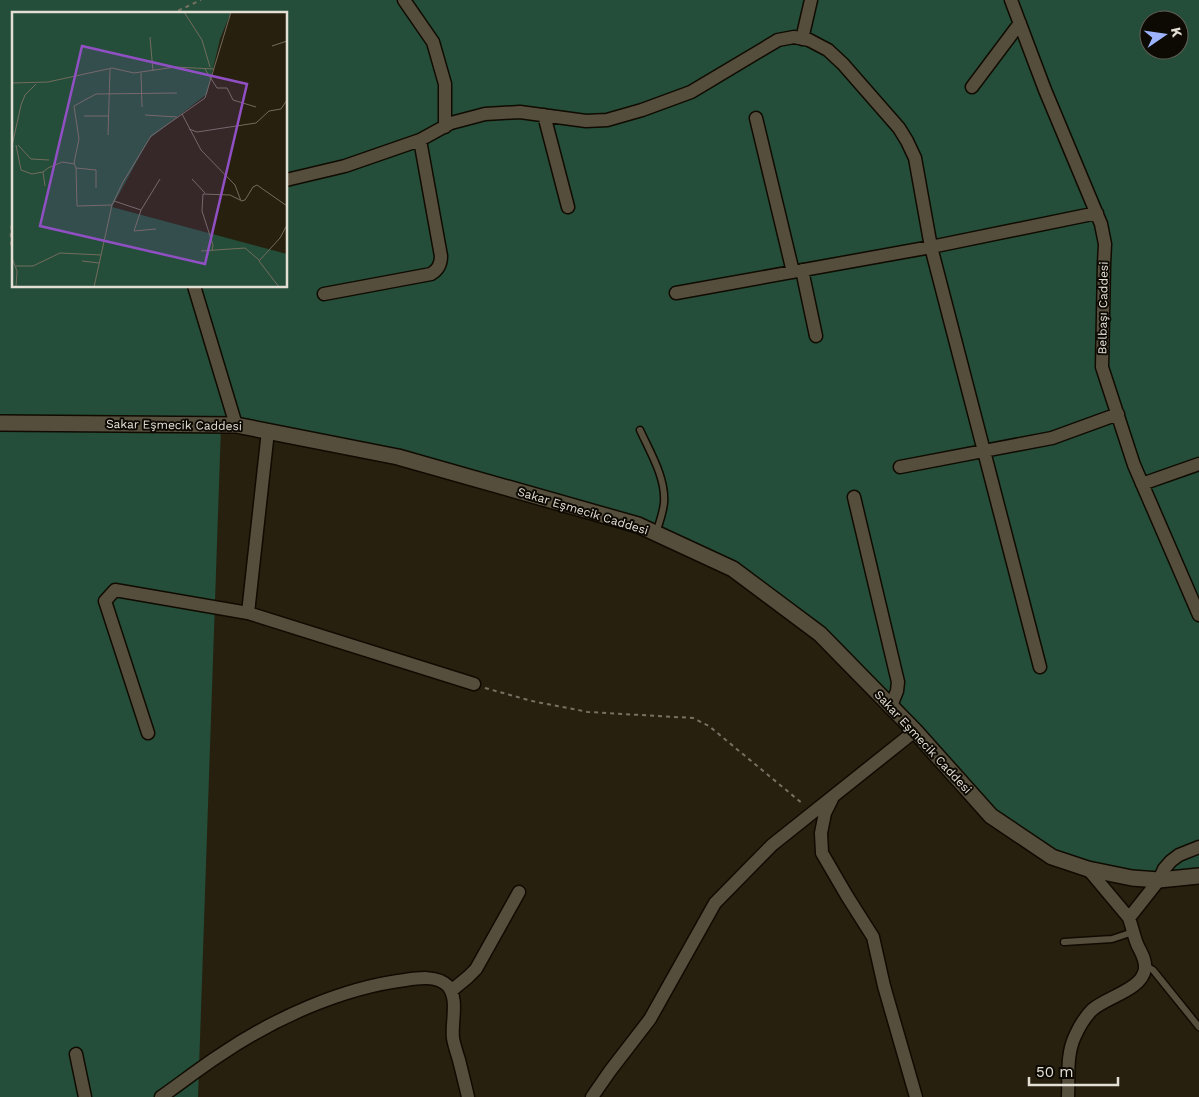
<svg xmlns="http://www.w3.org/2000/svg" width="1199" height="1097" font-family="'Work Sans',sans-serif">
  <rect width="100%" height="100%" fill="#27200f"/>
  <!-- green -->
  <path fill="#244e39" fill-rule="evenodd" d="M0,0H1199V879L1079,864L1012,828L863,676L710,558L526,493L221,426L198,1097H0ZM14,14H286V286H14ZM1149,20H1179V50H1149Z"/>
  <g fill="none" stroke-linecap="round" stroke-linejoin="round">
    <!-- lane casing -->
    <g stroke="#100a00" stroke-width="9">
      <path id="lane" d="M640,430C650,452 666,478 664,503C663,513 659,524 656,533
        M1064,942L1112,939L1133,932
        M1145,965L1153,970L1199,1027"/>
    </g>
    <!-- street casing -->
    <g stroke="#100a00" stroke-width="15">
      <path id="street" d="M404,0L433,42L445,84V127
        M1011,0L1045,90L1101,224L1105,244L1104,264L1102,367L1134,465L1199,615
        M802,39L811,0
        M972,87L1020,23
        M544,115L568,207
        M756,118L793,272
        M286,180L345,166L420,140
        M802,270L816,336
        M194,286L236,425
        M676,293L931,247L1097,213
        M324,294L431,274C438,270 441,264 441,256L420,140L451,123L485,114L520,112L586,121L607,120L642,110L691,92L778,40L794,37L809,40L828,50L843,64L899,128L907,141L915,158L931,247L1040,667
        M268,431L248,613L474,684
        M900,467L1052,438L1118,414
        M1142,484L1199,464
        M854,497L898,682L897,691L891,706
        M148,733L105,601L115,590L248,613
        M832,799L825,813L821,833L822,853L847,896L873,937L884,986L916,1097
        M1088,869L1129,918
        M451,991L468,977L476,969L519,892
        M76,1054L85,1097
        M161,1097C181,1083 200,1068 220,1055C273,1019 341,988 405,980C418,978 437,975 448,986C459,999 451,1023 453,1038C454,1045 457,1053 459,1060C462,1072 465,1084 468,1097
        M592,1097L610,1071L650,1019L715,903L772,845L915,731
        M1068,1097C1069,1077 1066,1055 1075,1036C1079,1027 1085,1017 1092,1010C1106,997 1142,990 1145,969C1146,959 1141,953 1137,944C1134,936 1132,927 1129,918L1159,880L1164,869L1171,861L1179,855L1199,847"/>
    </g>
    <!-- secondary casing -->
    <g stroke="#100a00" stroke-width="18">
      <path id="secondary" d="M0,423L236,425L398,457L638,525L733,569L820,634L915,731L991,816L1052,857L1088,869L1132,878L1159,880L1199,876"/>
    </g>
    <!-- path -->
    <path stroke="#777163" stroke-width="2" stroke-dasharray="4 4" stroke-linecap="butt" d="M171,14L201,0
      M14,218L12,221C11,232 9,243 14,253
      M485,688L532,701L588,712L693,718L709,726L803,804"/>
    <!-- lane -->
    <use href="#lane" stroke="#564e3c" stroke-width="6"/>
    <!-- street -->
    <use href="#street" stroke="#564e3c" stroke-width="12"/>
    <!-- secondary -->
    <use href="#secondary" stroke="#564e3c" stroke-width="15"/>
  </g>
  <g text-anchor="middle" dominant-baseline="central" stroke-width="4" stroke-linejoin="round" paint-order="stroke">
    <!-- street labels -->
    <g font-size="12" fill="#e4dfd5" stroke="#0d0a04">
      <text transform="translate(1103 308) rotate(-89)">Belbaşı Caddesi</text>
      <text transform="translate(174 425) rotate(1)">Sakar Eşmecik Caddesi</text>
      <text transform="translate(583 511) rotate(17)">Sakar Eşmecik Caddesi</text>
      <text transform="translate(923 742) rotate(47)">Sakar Eşmecik Caddesi</text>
    </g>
  </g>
  <!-- overview -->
  <g transform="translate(12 12)">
    <rect width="275" height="275" fill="#27200f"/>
    <path d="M0,0H219L208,27L195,82L137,127L100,195L275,242V275H0Z" fill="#244e39"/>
    <path fill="none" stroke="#736c5e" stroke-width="1" d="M172,0L190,28L198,55M138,25L141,59M260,34L275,29M193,57L205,76H215L221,88L244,95M129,61L130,95M0,71L36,70L100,56L122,61L163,55L202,57M170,102L189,138L223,173L229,189L233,188L241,175L245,173L275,194M133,103L165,105M72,104H97M177,117L185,120L244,111L257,99L269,97L275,88M96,123L98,57M4,133L9,158L20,162L31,160M6,133L19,147L37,148M0,134L9,93L13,83L24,72M64,156L65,194L100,193M180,167L193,181M33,174L31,160L36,156L50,150L63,152M84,176V158L64,156L62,151L67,127L62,94L84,82L165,81M102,189L129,198L148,167M129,198L122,219L144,217M189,239L233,236L247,248M200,239L201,233L190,199L191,182L218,183L228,188M0,246L5,259L4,275M70,249L87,251M4,254H21L48,241L89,243M82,275L100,193L111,170L139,124L193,86L219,0M267,275L247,249L268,226L275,213"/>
    <path fill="#9050c3" fill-opacity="0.15" stroke="#9050c3" stroke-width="2.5" d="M70,34L235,72L193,252L28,214Z"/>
    <rect width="275" height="275" fill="none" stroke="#e4dfd5" stroke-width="2.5"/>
  </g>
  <!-- north arrow -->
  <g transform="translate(1164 35) rotate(77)"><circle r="24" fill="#0d0a04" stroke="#635f58"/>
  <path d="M0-4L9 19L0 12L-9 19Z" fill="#9db4fd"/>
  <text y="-8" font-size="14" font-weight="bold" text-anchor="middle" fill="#e4dfd5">K</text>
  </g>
  <!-- scale -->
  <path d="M1029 1077v8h89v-8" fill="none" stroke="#e4dfd5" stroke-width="2.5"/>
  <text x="1036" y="1077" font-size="15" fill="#e4dfd5" stroke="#0d0a04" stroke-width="4" paint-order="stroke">50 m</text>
</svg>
